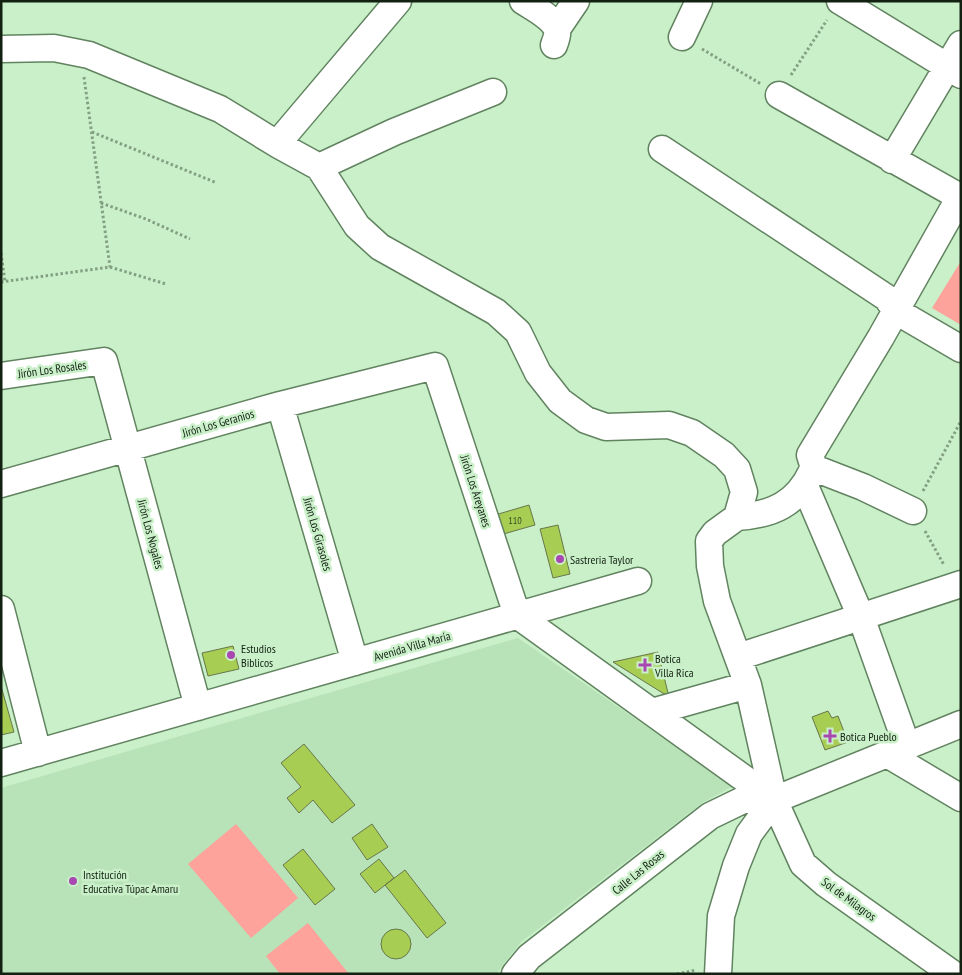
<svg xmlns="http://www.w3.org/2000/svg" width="962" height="975" font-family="'PT Sans Narrow',sans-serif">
  <rect width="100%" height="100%" fill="#caf0c9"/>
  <!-- built -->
  <path fill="#b8e2b7" d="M518,638L733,786L702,803L521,942L496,974H1V788Z"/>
  <!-- green -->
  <path fill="#fda39c" d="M961,261V325L932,308Z
    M236,824L298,898L251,938L188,864Z
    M308,923L349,974H280L266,956Z"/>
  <!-- building -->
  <path fill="#a7cd53" stroke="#68774c" d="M529,505L535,525L500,535L495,515Z
    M558,525L570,574L553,578L540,529Z
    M233,646L239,669L208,676L202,653Z
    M658,652L669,697L613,662Z
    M1,686L14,732L1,735Z
    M828,711L832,718L838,716L848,742L825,750L812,717Z
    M304,744L355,805L332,823L313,800L299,813L287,798L301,787L281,763Z
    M372,824L388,847L367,860L352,838Z
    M303,849L335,889L315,905L283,865Z
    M379,859L394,878L375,893L360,874Z
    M405,870L446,923L427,938L385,885Z
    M381 944a15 15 0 1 1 30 0a15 15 0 1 1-30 0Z"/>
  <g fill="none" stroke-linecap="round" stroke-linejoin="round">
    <!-- minor casing -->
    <g stroke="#618360" stroke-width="29">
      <path id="minor" d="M523,1C534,8 552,17 557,29C558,34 556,40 554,45
        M840,1L961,75
        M557,29L576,1
        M682,37L699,1
        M1,49L54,48L89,55L220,109L277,144L319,167L357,226L380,247L496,312L518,332L538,373L560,401L586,420L606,427L669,425L692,433L724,455L737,469L744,492L737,517L715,533L709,541L710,566L717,601L748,685L774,800L803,864L826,884L953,974
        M779,95L960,197
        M277,144L398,1
        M662,149L887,298L896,311L961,349
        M892,160L961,44
        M319,167L394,132L493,92
        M1,376L104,361L198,707
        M280,405L355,662
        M1,484L280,405L435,366L517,615
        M805,486L861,617L907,746
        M913,511L863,487L814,468L810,455L881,337L961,195
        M737,517C772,515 797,504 812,471
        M1,609L38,753
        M517,615L774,800
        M738,657L961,584
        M652,712L748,685
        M887,754L961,798
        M1,763L638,581
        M515,974L529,957L710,816L743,800H774L961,724
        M718,974L721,916L736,866L749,834L774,800"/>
    </g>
    <!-- path -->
    <path stroke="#83a082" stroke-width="3" stroke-dasharray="2.5 2.5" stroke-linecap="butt" d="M702,49L761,84
      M791,75L827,20
      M84,77L110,267
      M92,132L217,183
      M101,203L146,219L190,239
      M1,253L5,282
      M1,282L110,267L166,284
      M923,491L961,421
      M925,531L944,565
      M677,974L696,970"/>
    <!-- minor -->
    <use href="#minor" stroke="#fff" stroke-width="26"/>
  </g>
  <!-- markers -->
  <g fill="#a848b0" stroke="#caf0c9" stroke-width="2">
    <circle cx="560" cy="559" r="5"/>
    <circle cx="231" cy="655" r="5"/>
    <path d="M642.5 657.5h5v5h5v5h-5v5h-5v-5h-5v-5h5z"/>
    <path d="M827.5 728.5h5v5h5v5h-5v5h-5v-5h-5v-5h5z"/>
    <circle cx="73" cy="881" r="5"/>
  </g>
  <g text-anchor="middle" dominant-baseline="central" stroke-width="5" stroke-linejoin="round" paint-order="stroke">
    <!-- number labels -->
    <g font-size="10" fill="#384c23">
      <text x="515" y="520">110</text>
    </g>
    <!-- street labels -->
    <g font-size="12" fill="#132113" stroke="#caf0c9">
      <text transform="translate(52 369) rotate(-8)">Jirón Los Rosales</text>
      <text transform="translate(218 423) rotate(-16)">Jirón Los Geranios</text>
      <text transform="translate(476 491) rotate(72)">Jirón Los Areyanes</text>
      <text transform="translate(151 534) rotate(75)">Jirón Los Nogales</text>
      <text transform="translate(318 534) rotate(74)">Jirón Los Girasoles</text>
      <text transform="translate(412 646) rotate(-16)">Avenida Villa María</text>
      <text transform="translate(638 872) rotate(-39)">Calle Las Rosas</text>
      <text transform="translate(849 899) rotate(36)">Sol de Milagros</text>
    </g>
    <!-- poi labels -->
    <g font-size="12" fill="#132113" stroke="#caf0c9" text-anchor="start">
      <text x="570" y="559">Sastreria Taylor</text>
      <text x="241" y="648">Estudios<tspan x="241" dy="14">Biblicos</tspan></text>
      <text x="655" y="658">Botica<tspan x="655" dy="14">Villa Rica</tspan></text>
      <text x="840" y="736">Botica Pueblo</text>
      <text x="83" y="874">Institución<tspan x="83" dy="14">Educativa Túpac Amaru</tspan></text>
    </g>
  </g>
  <!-- border -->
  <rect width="962" height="975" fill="none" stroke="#132113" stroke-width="5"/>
</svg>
